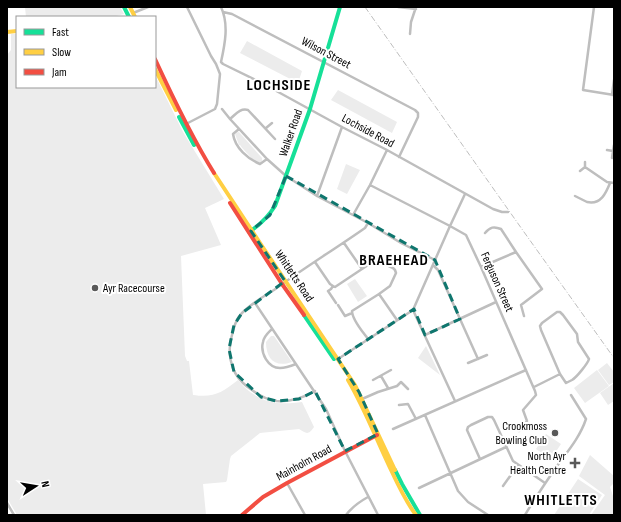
<svg xmlns="http://www.w3.org/2000/svg" width="621" height="522" font-family="'Sofia Sans Condensed',sans-serif">
  <rect width="100%" height="100%" fill="#fff"/>
  <!-- green -->
  <path fill="#ececec" d="M25,7H120L124,14L112,17H26Z
    M11,34H17V87H155V75L183,132L224,199L205,208L221,245L181,256L185,356L187,361H189L193,395C214,398 221,393 238,380C255,401 275,406 302,402L314,427C308,436 306,433 299,429L260,433L231,456L230,459L227,480L226,482L203,484L206,515H17L7,498V55L11,50Z
    M247,41L302,71L298,83L240,53Z
    M338,90L397,122L392,133L331,100Z
    M238,132H239L262,158V161L259,163L251,158C249,154 243,150 240,145H239L235,134Z
    M346,164L360,170L347,194L337,189Z
    M355,279L367,296L358,302L347,284Z
    M271,336H274L292,362C275,368 266,359 266,342Z
    M426,346L440,375L418,358Z
    M607,363L614,372V382L609,385L598,370Z
    M597,370L609,386L585,403L574,388Z
    M614,383V401L608,405L600,393Z
    M546,434L561,444L551,459L536,449Z
    M590,455L614,476V483L610,487L614,499V515H591L605,495L579,476Z
    M578,479L602,495L589,515H554Z"/>
  <g fill="none" stroke-linecap="round" stroke-linejoin="round">
    <!-- street -->
    <path stroke="#bebebe" stroke-width="2.5" d="M221,7C229,24 225,44 221,62L223,64L260,82L342,127L387,150L493,209L502,212H508
      M398,7L416,9
      M594,7L583,90L614,95
      M223,12L232,14L415,110L418,113V117L399,157
      M133,13L148,7
      M410,34L411,22L416,7
      M612,95L614,80
      M222,109L230,119L267,159L286,176L317,196L368,223L401,243L435,260
      M230,119C236,114 240,108 248,110L275,139
      M186,124L215,109L217,104L220,74L216,64L211,56L187,7
      M266,128L272,123
      M239,129L233,134C235,148 248,159 260,164L267,159
      M607,150L613,151L614,145
      M612,158L613,151
      M585,167L607,182L614,183
      M580,171L585,167V162
      M370,185L450,226L466,235L481,267L535,391L536,395L523,410L527,421L519,431
      M317,196L342,127
      M575,196C579,198 583,200 587,202C601,205 606,193 610,183
      M353,215L370,185L387,150
      M485,233C490,227 494,226 501,229L516,252L542,289L521,305L524,316
      M344,243L362,269L376,260L393,268L395,270L396,273L390,286L379,294L397,320
      M315,262L330,284L333,286L335,287L362,269
      M433,265L438,270L478,359
      M481,267L516,252
      M333,286L331,289L328,291L336,303
      M255,303L326,409L345,451L378,515
      M338,305L345,316L352,313
      M413,310L455,401
      M557,312H560L563,315L577,334L578,342L589,359C588,363 577,377 572,380C570,381 568,382 566,383L560,374L541,330L540,326L542,323Z
      M272,329C268,333 264,336 263,342C260,353 268,368 280,368C286,368 291,366 296,364
      M425,335L496,302
      M368,339C363,332 352,320 352,311L379,294
      M338,359L413,310L450,226L465,194
      M468,363L487,355
      M381,376L388,388
      M373,380L391,370
      M534,387L560,374
      M315,391C303,398 291,402 277,401C268,400 260,396 252,390C249,388 246,386 243,383C230,371 227,351 232,335C234,327 236,319 242,313C250,305 264,296 274,290C304,268 335,249 365,228L368,223
      M362,399L378,392L397,386L401,382L408,389
      M399,405L408,404L416,419
      M425,415L458,491L468,502L488,515
      M393,429L526,370
      M480,459L467,430L468,427L471,425L488,417H492L494,420L513,461L545,483
      M287,483L305,515
      M503,486L518,465
      M419,488L506,447
      M7,503L14,515
      M346,515C352,507 359,502 368,497
      M525,515C535,498 546,482 557,466C568,451 580,437 586,419L571,395"/>
    <!-- fast -->
    <path stroke="#16e098" stroke-width="4" d="M124,7L129,17
      M179,117L194,145
      M249,232C260,225 268,217 275,206L310,109L340,7
      M304,315L334,359
      M395,470L402,484L420,515"/>
    <!-- slow -->
    <path stroke="#ffcf43" stroke-width="4" d="M130,7L135,17
      M7,32L17,31
      M155,69L176,110
      M214,173L262,246L355,385L395,470
      M348,380C365,409 377,441 392,472C399,487 406,502 416,515"/>
    <!-- jam -->
    <path stroke="#f24e42" stroke-width="4" d="M155,59C173,98 191,136 214,173
      M230,203L282,284L304,315
      M242,515L263,497L287,483L377,435"/>
    <!-- rail -->
    <path stroke="#bebebe" stroke-width="1" stroke-dasharray="6 2 1 2" stroke-linecap="butt" d="M365,7L524,232L614,358"/>
  </g>
  <!-- marked area -->
  <path fill="none" stroke="#0f766e" stroke-width="3" stroke-dasharray="8 5" stroke-linejoin="round" d="M286,176L435,260L460,319L425,335L414,309L338,359L359,392L378,434L345,451L315,391L299,399L276,401L261,397L234,372L229,349L234,325L242,313L285,281L251,231L270,215Z"/>
  <!-- markers -->
  <g fill="#595959" stroke="#fff" stroke-width="1.5">
    <circle cx="95" cy="288" r="4"/>
    <circle cx="555" cy="433" r="4"/>
    <path d="M573 457h4v4h4v4h-4v4h-4v-4h-4v-4h4z"/>
  </g>
  <g text-anchor="middle" dominant-baseline="central" stroke-width="4" stroke-linejoin="round" paint-order="stroke">
    <!-- street labels -->
    <g font-size="12" fill="#000" stroke="#fff">
      <text transform="translate(326 53) rotate(28)">Wilson Street</text>
      <text transform="translate(368 131) rotate(28)">Lochside Road</text>
      <text transform="translate(291 133) rotate(-71)">Walker Road</text>
      <text transform="translate(294 276) rotate(56)">Whitletts Road</text>
      <text transform="translate(497 282) rotate(66)">Ferguson Street</text>
      <text transform="translate(304 463) rotate(-29)">Mainholm Road</text>
    </g>
    <!-- poi labels -->
    <g font-size="12" fill="#000" stroke="#fff" text-anchor="end">
      <text x="103" y="288" text-anchor="start">Ayr Racecourse</text>
      <text x="547" y="426">Crookmoss<tspan x="547" dy="14">Bowling Club</tspan></text>
      <text x="566" y="456">North Ayr<tspan x="566" dy="14">Health Centre</tspan></text>
    </g>
    <!-- district labels -->
    <g font-size="16" font-weight="bold" letter-spacing="1" fill="#000" stroke="#fff">
      <text x="279" y="85">LOCHSIDE</text>
      <text x="394" y="260">BRAEHEAD</text>
      <text x="561" y="500">WHITLETTS</text>
    </g>
  </g>
  <!-- border -->
  <rect width="621" height="522" fill="none" stroke="#000000" stroke-width="16"/>
  <!-- legend -->
  <rect x="16" y="16" width="140" height="72" fill="#ffffff" stroke="#999999"/>
  <rect x="24" y="29" width="20" height="6" fill="#16e098" stroke="#999999"/>
  <text x="52" y="36" font-size="12" fill="#000000">Fast</text>
  <rect x="24" y="49" width="20" height="6" fill="#ffcf43" stroke="#999999"/>
  <text x="52" y="56" font-size="12" fill="#000000">Slow</text>
  <rect x="24" y="69" width="20" height="6" fill="#f24e42" stroke="#999999"/>
  <text x="52" y="76" font-size="12" fill="#000000">Jam</text>
  <!-- north arrow -->
  <g transform="translate(36 486) rotate(78)" stroke="#ffffff" stroke-width="3" paint-order="stroke">
  <path d="M0-3L7 15L0 10L-7 15Z" fill="#000000"/>
  <text y="-6" font-size="11" font-weight="bold" text-anchor="middle" fill="#000000">N</text>
  </g>
</svg>
